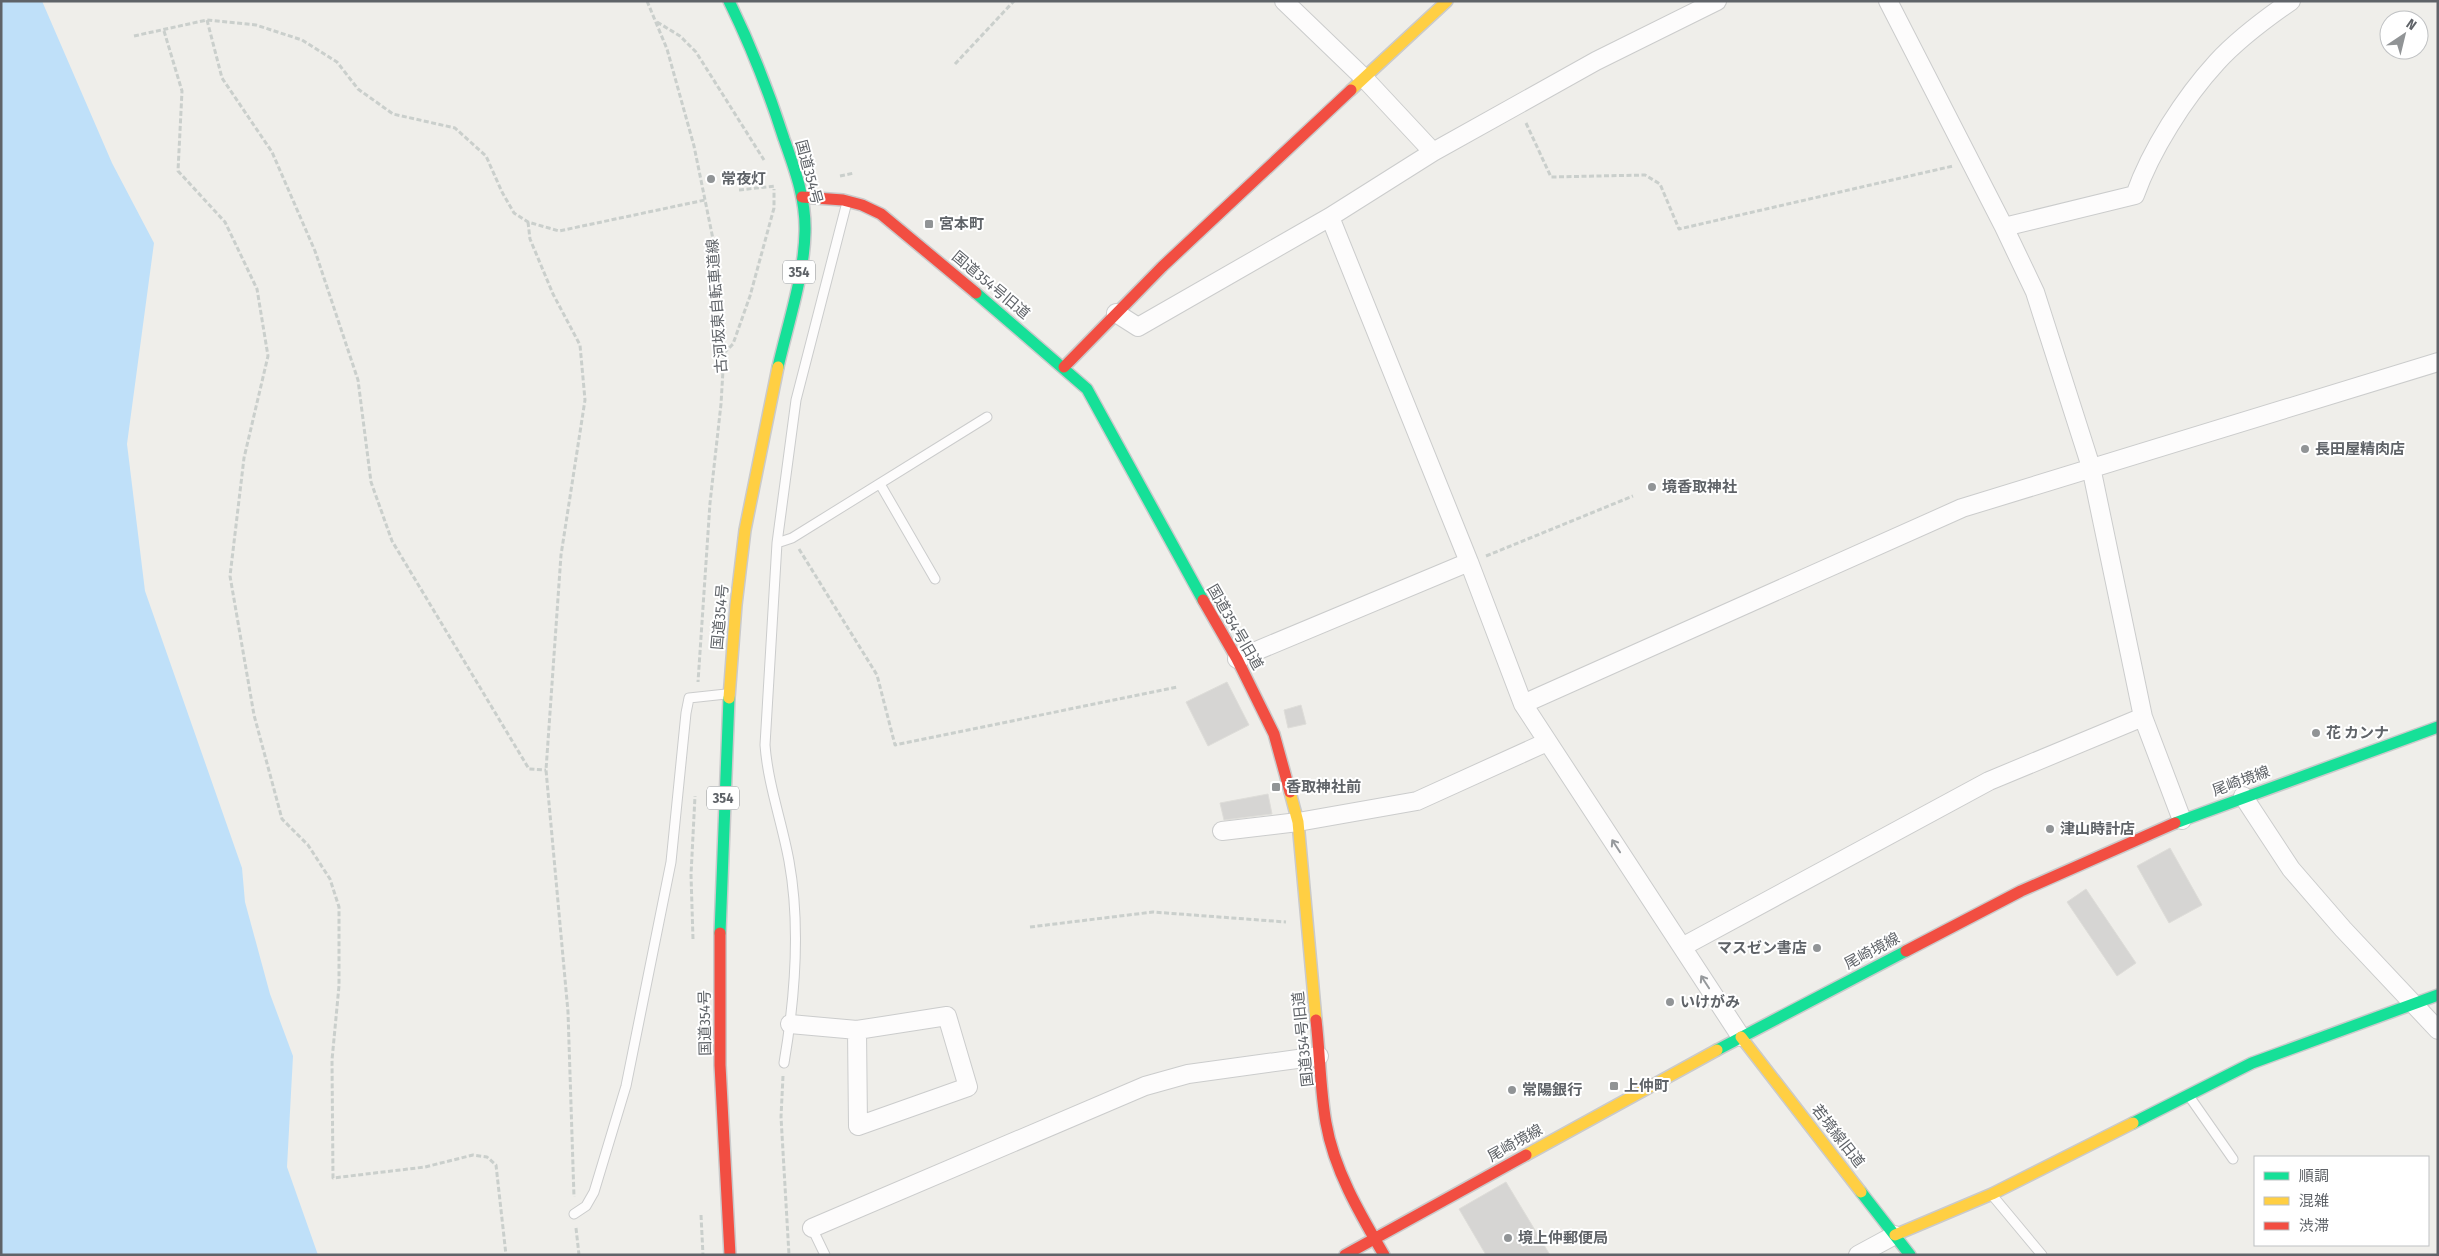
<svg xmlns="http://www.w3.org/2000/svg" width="2439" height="1256" font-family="'Fira Sans Condensed','Noto Sans JP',sans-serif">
  <rect width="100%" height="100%" fill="#efeeea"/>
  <!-- water -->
  <path fill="#bfe0f9" d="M1,1H42L112,163L154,243L127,444L145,591L242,868L245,902L270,994L293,1056L287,1167L318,1255H1Z"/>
  <!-- building -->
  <path fill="#d6d5d3" stroke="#deddd9" d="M1227,682L1249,725L1208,746L1186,702Z
    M1301,705L1306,724L1288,728L1284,710Z
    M1268,794L1272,814L1224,820L1220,803Z
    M2170,848L2202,905L2169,923L2137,866Z
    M2086,889L2136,963L2117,976L2067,902Z
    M1506,1182L1550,1255H1486L1459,1209Z"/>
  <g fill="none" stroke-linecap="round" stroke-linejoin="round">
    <!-- lane casing -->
    <g stroke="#cbcccc" stroke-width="11">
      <path id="lane" d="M880,484L935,579
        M777,543L792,538L987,417
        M784,1063C795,998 801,927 789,861C782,822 768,785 765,745L777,543L796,400L847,202
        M2189,1096L2233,1159
        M1992,1195L2042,1255
        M574,1214L586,1206L594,1192L626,1086L671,862L686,713L689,698L726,694
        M812,1228L825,1255"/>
    </g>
    <!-- street casing -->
    <g stroke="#cbcccc" stroke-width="20">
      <path id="street" d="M1284,1L1364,78L1433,152L1596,61L1717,1
        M1888,1L2004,227L2035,292L2091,467L2143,717L2182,820
        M1330,217L1469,562
        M2004,227L2135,195C2151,150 2184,98 2217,62C2239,38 2265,19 2291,1
        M1116,313L1138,327L1330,217L1433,152
        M1237,659L1469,562L1523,704L1741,1037
        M1523,704L1962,508L2438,362
        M2243,796L2291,869L2343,929L2438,1030
        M1222,831L1298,822L1417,801L1547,742
        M1682,947L1989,781L2143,717
        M790,1024L857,1030L947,1016L968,1087L858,1126L857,1030
        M812,1228L1145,1086L1188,1074L1319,1056
        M1858,1255L1895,1235"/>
    </g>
    <!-- fast casing -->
    <g stroke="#cacacb" stroke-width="14">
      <path id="fast" d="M729,1C751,46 769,92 784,139C795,170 806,199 805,232C804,277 788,323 778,367
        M976,293L1087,389L1203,600
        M2175,823L2438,727
        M720,933L729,698
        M1717,1050L1906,951
        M2133,1123L2252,1063L2438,995
        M1861,1192L1910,1255"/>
    </g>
    <!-- slow casing -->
    <g stroke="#cacacb" stroke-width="14">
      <path id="slow" d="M1351,90L1447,1
        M729,698L736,605L745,530L778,367
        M1290,792L1298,822L1316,1020
        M1741,1037L1861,1192
        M1526,1155L1717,1050
        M1895,1235L1992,1194L2133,1123"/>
    </g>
    <!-- jam casing -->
    <g stroke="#cacacb" stroke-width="14">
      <path id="jam" d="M802,197L843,200L862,205L881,214L976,293
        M1064,367L1162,267L1351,90
        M1203,600L1237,659L1274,734L1290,792
        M720,933V1065L730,1255
        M1906,951L2021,891L2175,823
        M1316,1020C1320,1054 1320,1089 1326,1123C1334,1170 1360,1214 1384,1255
        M1345,1255L1526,1155"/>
    </g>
    <!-- path -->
    <path stroke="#cacfcc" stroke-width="3" stroke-dasharray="5 2.5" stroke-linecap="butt" d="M647,1L667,49L694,146L714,244L724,353L721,404L710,503L698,682
      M207,20L222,78L272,152L315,251L358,380L371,482L392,541L529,769L546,770
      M657,22L680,36L696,52L764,160
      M164,31L182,91L178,171L225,222L257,289L268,356L244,458L230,576L254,715L282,819L308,845L330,879L339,907V986L332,1060L333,1178L425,1167L473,1155L487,1157L496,1165L506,1255
      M134,36L207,20L256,25L302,40L337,62L358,89L393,114L455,128L486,156L502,192L514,213L528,222L559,231L705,200
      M955,64L1014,1
      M1526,123L1551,177L1645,175L1660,184L1679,229L1953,166
      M840,176L854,173
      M739,190L775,186
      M528,222L530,239L553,294L580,345L585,400L561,555L546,770L568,1012L574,1197
      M724,353L733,344L750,296L774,208V189
      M799,549L877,675L895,745L1177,687
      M1486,556L1633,496
      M1030,927L1153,912L1286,922
      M693,939L691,875L695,796
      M783,1076L781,1117L789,1255
      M701,1215L703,1255
      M576,1228L579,1255"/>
    <!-- lane -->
    <use href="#lane" stroke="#fdfcfc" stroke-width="9"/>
    <!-- street -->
    <use href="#street" stroke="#fdfcfc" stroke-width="18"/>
    <!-- fast -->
    <use href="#fast" stroke="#16e098" stroke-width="11"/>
    <!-- slow -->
    <use href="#slow" stroke="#ffcf43" stroke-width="11"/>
    <!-- jam -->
    <use href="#jam" stroke="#f24e42" stroke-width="11"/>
  </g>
  <!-- one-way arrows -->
  <defs><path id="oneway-shaft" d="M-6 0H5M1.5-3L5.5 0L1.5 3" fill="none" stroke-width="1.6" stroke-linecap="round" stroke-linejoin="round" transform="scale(1.25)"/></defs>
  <g stroke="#96999c">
    <use href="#oneway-shaft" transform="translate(1616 846) rotate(-123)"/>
    <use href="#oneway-shaft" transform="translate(1705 982) rotate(-123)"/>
  </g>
  <!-- markers -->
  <g fill="#919496" stroke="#fff" stroke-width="2">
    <circle cx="711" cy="179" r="5"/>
    <rect x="924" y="219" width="10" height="10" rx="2.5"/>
    <circle cx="2305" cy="449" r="5"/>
    <circle cx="1652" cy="487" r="5"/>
    <circle cx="2316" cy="733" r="5"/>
    <rect x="1271" y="782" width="10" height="10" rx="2.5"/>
    <circle cx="2050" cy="829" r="5"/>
    <circle cx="1817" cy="948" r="5"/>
    <circle cx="1670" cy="1002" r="5"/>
    <rect x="1609" y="1081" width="10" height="10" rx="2.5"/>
    <circle cx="1512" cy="1090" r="5"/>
    <circle cx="1508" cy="1238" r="5"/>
  </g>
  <g text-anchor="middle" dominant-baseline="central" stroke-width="4" stroke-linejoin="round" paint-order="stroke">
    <!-- shield labels -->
    <g fill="#fff" stroke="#8f9295" stroke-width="1">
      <rect x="783" y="260.5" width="32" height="23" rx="4"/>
      <rect x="707" y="786.5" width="32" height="23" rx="4"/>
    </g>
    <g font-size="14" font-weight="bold" fill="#5f6368">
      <text x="799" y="272">354</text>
      <text x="723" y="798">354</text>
    </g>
    <!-- street labels -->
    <g font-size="15" fill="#5f6368" stroke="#fff">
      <text transform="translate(809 172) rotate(75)">国道354号</text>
      <text transform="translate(991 285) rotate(40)">国道354号旧道</text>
      <text transform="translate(717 306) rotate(-94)">古河坂東自転車道線</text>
      <text transform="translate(720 617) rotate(-85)">国道354号</text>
      <text transform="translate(1235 627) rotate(60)">国道354号旧道</text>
      <text transform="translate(2241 781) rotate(-20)">尾崎境線</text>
      <text transform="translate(1872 951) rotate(-28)">尾崎境線</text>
      <text transform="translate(705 1023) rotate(-91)">国道354号</text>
      <text transform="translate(1303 1039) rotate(-96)">国道354号旧道</text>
      <text transform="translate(1838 1136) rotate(52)">若境線旧道</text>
      <text transform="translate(1515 1143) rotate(-29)">尾崎境線</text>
    </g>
    <!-- poi labels -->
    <g font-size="15" font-weight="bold" fill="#5f6368" stroke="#fff" text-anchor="start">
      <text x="721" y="179">常夜灯</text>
      <text x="939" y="224">宮本町</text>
      <text x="2315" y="449">長田屋精肉店</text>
      <text x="1662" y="487">境香取神社</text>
      <text x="2326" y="733">花 カンナ</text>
      <text x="1286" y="787">香取神社前</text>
      <text x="2060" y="829">津山時計店</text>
      <text x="1807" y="948" text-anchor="end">マスゼン書店</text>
      <text x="1680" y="1002">いけがみ</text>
      <text x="1624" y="1086">上仲町</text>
      <text x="1522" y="1090">常陽銀行</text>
      <text x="1518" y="1238">境上仲郵便局</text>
    </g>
  </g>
  <!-- border -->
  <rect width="2439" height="1256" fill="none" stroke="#5f6368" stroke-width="5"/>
  <!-- legend -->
  <rect x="2254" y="1156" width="175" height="90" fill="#ffffff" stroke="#bfc1c3"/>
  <rect x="2264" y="1172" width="25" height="8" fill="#16e098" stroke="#bfc1c3"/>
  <text x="2299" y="1181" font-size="15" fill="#5f6368">順調</text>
  <rect x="2264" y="1197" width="25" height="8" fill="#ffcf43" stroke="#bfc1c3"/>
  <text x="2299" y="1206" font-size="15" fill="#5f6368">混雑</text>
  <rect x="2264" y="1222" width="25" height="8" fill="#f24e42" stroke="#bfc1c3"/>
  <text x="2299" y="1231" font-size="15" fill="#5f6368">渋滞</text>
  <!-- north arrow -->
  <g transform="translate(2404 35) rotate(35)"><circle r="24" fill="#ffffff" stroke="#bfc1c3"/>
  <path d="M0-4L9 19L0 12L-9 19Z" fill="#919496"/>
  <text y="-8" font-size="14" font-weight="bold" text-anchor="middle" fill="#5f6368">N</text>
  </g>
</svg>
